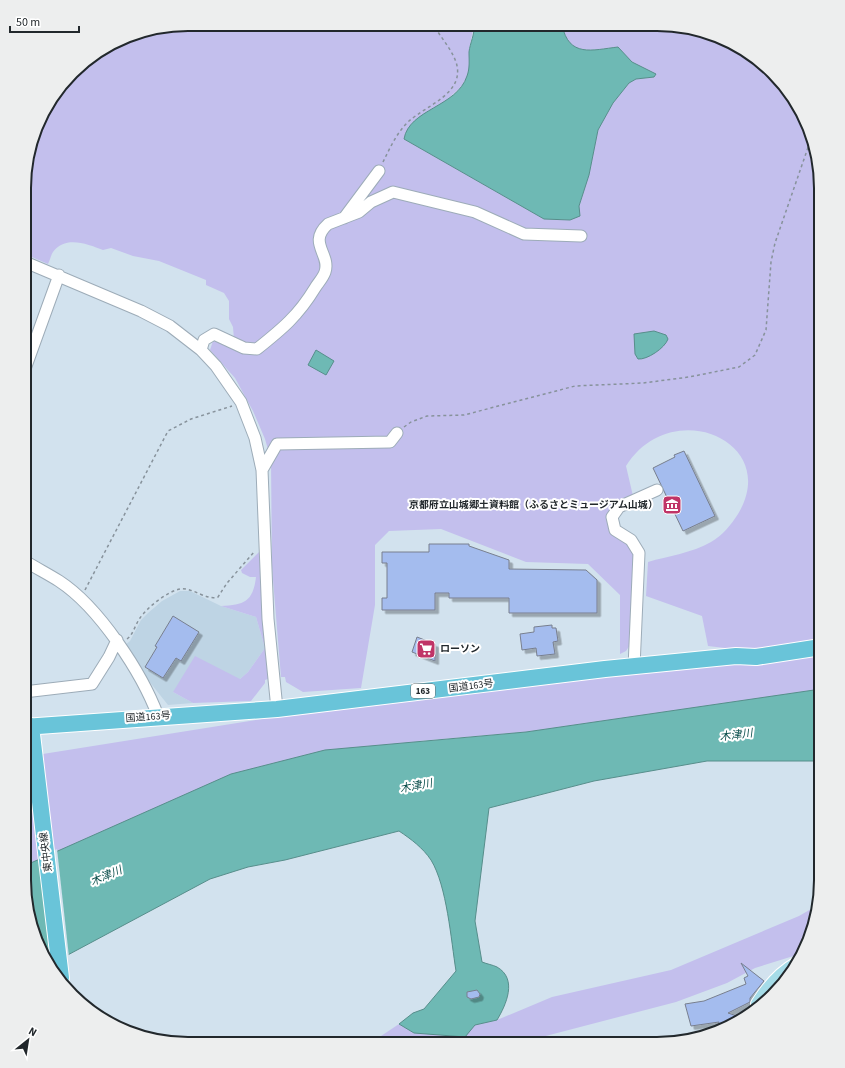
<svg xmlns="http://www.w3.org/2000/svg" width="845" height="1068" font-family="'Source Sans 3','Noto Sans JP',sans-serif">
  <defs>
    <filter id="shadow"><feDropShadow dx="3.5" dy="3.5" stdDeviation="0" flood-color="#0004"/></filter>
  </defs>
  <rect width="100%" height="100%" fill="#d2e2ee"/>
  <!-- built -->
  <path fill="#bed4e4" d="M180,591H190L221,606L256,617L265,648L248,672L240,679L173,692L193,703L168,705L137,666L125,645L130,641L141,620L148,613L162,601Z"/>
  <!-- green -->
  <path fill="#c3bfed" d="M188,24L474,25L469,50V67L467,77L461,87L443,103L412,123L404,139L544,219L570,220L579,206L589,175L598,130L613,103L629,83L636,79L654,77L652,72C637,68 628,59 618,47C605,48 582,54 571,45C565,41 564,32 562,25H679L748,52L799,106L815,145L821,187V641L786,647L726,652L725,648L708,646L702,616L646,596L648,562C668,556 692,553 711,542C723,535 731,525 738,514C782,441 671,394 626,466L633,496L611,511L635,554L630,645L626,651L620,654V595L588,564L526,562L441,529L389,531L375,545V605L361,688L303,692L286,682L285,677H281L272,567L271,460L265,439L253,411L235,378L210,350L213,341L230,346L234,340L233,327L229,319V301L224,293L206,285V280L159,261L133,256L111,248L103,250C88,244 65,235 53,252C51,255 50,260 48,264L25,254V166L46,106L80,64L135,33Z
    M260,551L268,679L265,680V683L251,701L193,703L173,692L195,656L240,679L248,672L265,648L256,617L221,606C244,605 253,602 256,577H250L242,573L241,570Z
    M821,653V689L526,732L419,741L153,810L24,866V757L324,709L640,671Z
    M818,905L812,933L803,953L755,968L727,983L676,1002L515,1044H369L399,1024L414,1033L474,1025L497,1020L552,997L671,970L799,916Z"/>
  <!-- water -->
  <path fill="#6eb9b4" stroke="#578e8b" d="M474,25H562C569,58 592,50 618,47L632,62L656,74L654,77L636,79L629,83L613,103L598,130L589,175L579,206L580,216L570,220L544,219L404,139C409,109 457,107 467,76C470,68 469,60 469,52C470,43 475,34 474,25Z
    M654,331L666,335L668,339C665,348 647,360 638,359L635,354L634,334Z
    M316,350L334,361L326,375L308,365Z
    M821,689V761H707L594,781L489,808L475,921L482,962C487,964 493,965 497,967C518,979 506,1005 497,1020L475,1025L465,1037L414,1033L399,1024L413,1013L424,1009L456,971C451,940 447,886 431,860C423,848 411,839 399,831L285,860L248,867L210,879L49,965L30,923L24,881V866L231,774L325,750L526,732Z"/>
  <!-- pier -->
  <path fill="#d2e2ee" d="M57,849L69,957L53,965L39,857Z"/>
  <!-- building -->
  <path fill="#a4bcee" stroke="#787f8e" filter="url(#shadow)" d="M684,451L715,516L683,531L653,468L675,457L674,455Z
    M429,544H469V546L509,560V569L586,570L597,580V613H509V598H449V593H435V610H382V598H387V563H382V552H429Z
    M173,616L199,632L181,661L176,658L163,678L145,667L157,647L155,646Z
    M552,625V628H556L558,641L553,642L555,654L537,656L536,648L522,650L520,634L534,632V627Z
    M417,637L435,644V661L412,652Z
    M741,963L764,981L750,998V1002L728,1013L743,1018L739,1022L717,1029L719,1022L691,1026L685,1004L704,1001L746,984L744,978L748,976Z
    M477,990L480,994L479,997L471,999L467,997V992Z"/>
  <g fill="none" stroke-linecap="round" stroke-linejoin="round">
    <!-- minor casing -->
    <g stroke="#9dacb8" stroke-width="13">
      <path id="minor" d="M344,218L379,171
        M25,262L141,311L170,326L201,350L216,366L241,402L255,438L262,470L268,619L277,709
        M201,350L204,340L214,334L244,348L257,349C282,329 298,316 315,288C318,283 323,278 325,272C331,254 307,243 328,224L359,212L371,202L393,192L475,212L524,234L581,236
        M25,369L59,275
        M262,470L277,444L390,442L397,433
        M25,561C36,568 48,574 59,581C99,607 142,673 158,716
        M634,667L639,553L631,540L615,530L612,517L619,507L657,490
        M24,692L92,684L109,657L117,640"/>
    </g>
    <!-- major casing -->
    <g stroke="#fff" stroke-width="16">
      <path id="major" d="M758,1004C768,988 781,973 797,964"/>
    </g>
    <!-- highway casing -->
    <g stroke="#fff" stroke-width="18">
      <path id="highway" d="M31,726L61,978
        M24,727L277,709L605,669L736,656L756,657L821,647"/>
    </g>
    <!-- path -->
    <path stroke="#87929b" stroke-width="1.5" stroke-dasharray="3 3" stroke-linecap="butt" d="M383,162C390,148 397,132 409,121C427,105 466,93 456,62C451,48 440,37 434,25
      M404,427L411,422L427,416L464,415L575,386L643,383L689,377L739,367L755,355L766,330L771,262L775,243L812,136
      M85,590L168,431L191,419L232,406
      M127,639C133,635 135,625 140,618C148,607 166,592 180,589C193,587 206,601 218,597L227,583L255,551"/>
    <!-- minor -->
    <use href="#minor" stroke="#fff" stroke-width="11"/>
    <!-- major -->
    <use href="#major" stroke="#a5dce8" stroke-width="14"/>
    <!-- highway -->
    <use href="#highway" stroke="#69c4d9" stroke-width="16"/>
  </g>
  <!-- icons -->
  <defs>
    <g id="museum-square" transform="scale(1)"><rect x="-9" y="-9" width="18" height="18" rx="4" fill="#c03467" stroke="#fff"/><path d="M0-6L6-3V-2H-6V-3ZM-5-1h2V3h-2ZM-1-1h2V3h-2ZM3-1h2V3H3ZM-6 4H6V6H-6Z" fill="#fff"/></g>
    <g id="supermarket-square" transform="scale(1)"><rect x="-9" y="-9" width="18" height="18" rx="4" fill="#c03467" stroke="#fff"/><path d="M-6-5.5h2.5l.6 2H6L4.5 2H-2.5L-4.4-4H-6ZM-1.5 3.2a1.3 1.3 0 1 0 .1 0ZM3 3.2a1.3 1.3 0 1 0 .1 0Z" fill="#fff"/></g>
  </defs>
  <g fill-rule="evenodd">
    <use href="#museum-square" x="672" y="505"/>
    <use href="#supermarket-square" x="426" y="649"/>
  </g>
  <g text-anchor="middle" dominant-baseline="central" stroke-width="4" stroke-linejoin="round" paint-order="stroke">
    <!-- shield labels -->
    <rect fill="#fff" stroke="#64686b" stroke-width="1" x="411" y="684" width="24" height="14" rx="3"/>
    <g font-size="9" font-weight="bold" fill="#22282c">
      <text x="423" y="691">163</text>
    </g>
    <!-- poi labels -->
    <g font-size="10" font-weight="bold" fill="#22282c" stroke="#fff" text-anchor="end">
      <text x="658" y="505">京都府立山城郷土資料館（ふるさとミュージアム山城）</text>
      <text x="440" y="649" text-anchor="start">ローソン</text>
    </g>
    <!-- street labels -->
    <g font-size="10" fill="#22282c" stroke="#fff">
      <text transform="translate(471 686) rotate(-7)">国道163号</text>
      <text transform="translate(148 717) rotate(-4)">国道163号</text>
      <text transform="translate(46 852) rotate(-97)">東中央線</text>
    </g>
    <!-- water labels -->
    <g font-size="11" font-style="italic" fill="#0c504d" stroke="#fff">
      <text transform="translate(736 735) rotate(-7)">木津川</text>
      <text transform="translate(416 786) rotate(-11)">木津川</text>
      <text transform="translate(106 876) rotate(-23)">木津川</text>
    </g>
  </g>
  <!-- crop -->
  <path d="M0 0H845V1068H0ZM188 31H657A157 157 0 0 1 814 188V880A157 157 0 0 1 657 1037H188A157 157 0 0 1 31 880V188A157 157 0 0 1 188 31Z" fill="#edeeee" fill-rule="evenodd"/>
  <path fill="none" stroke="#22282c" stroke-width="2" d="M188 31H657A157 157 0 0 1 814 188V880A157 157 0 0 1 657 1037H188A157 157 0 0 1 31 880V188A157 157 0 0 1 188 31Z"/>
  <!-- north arrow -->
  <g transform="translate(28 1040) rotate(30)" stroke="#ffffff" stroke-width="3" paint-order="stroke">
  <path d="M0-3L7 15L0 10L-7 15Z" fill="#22282c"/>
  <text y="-6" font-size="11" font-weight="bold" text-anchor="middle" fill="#22282c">N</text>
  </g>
  <!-- scale -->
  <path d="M10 26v6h69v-6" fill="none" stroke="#22282c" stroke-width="2"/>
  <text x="16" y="26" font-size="12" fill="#22282c" stroke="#ffffff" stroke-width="3" paint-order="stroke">50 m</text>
</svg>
